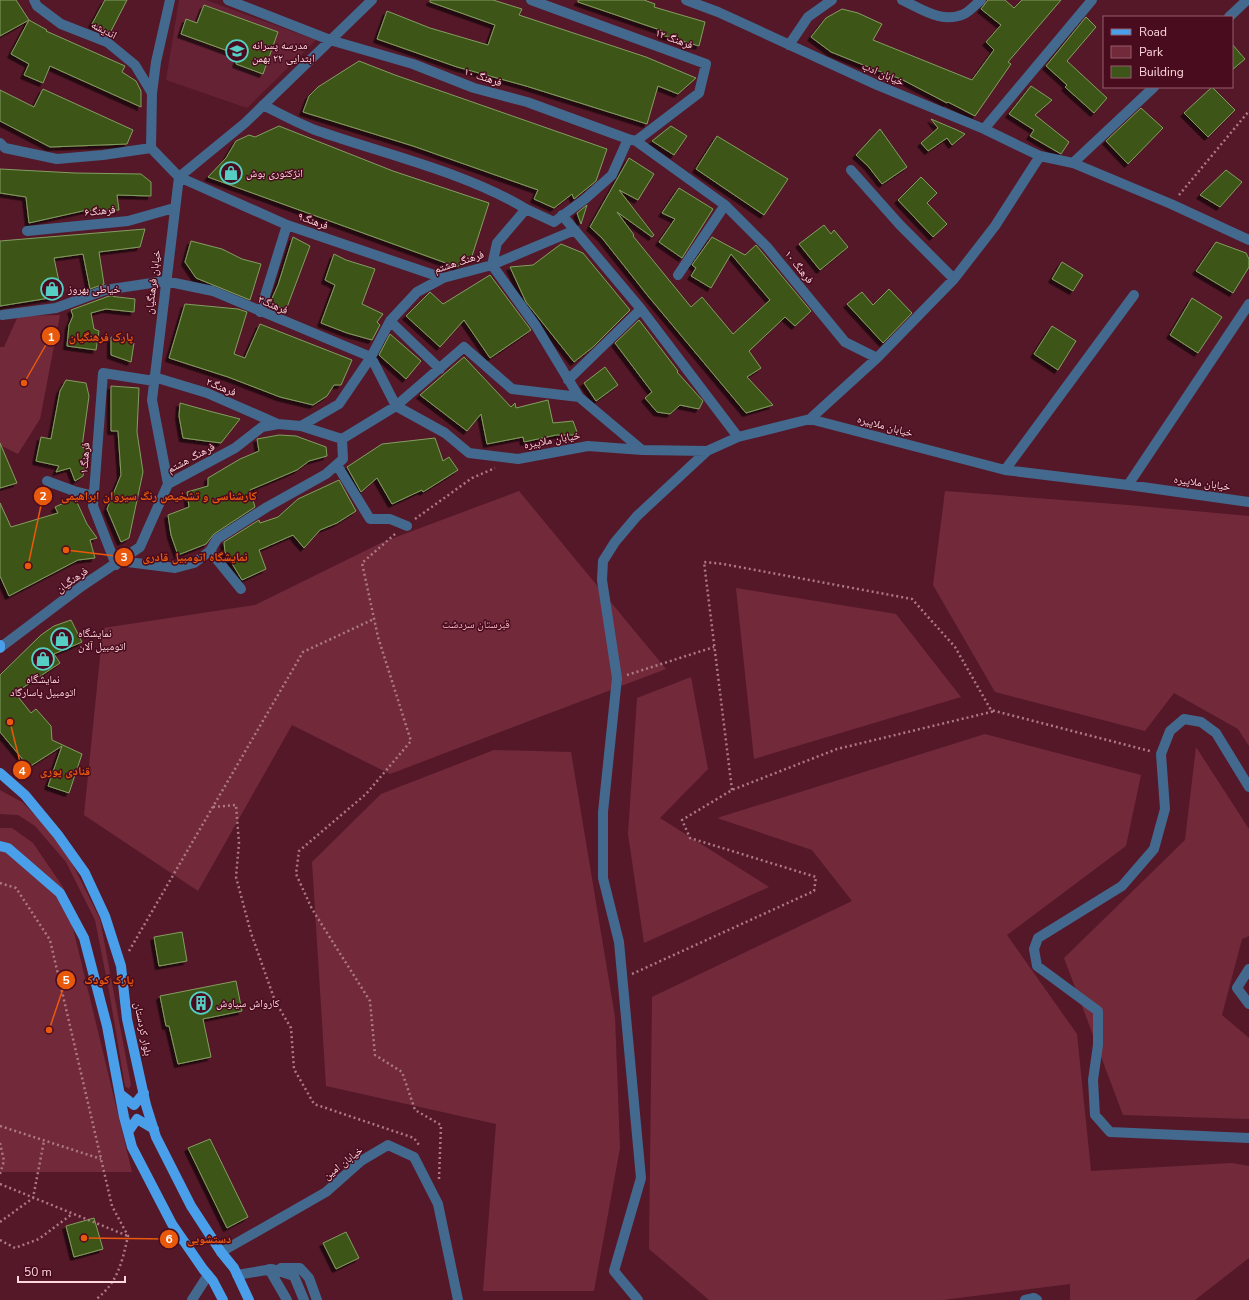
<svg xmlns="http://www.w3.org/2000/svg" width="1249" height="1300" font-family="'Nunito Sans','Noto Naskh Arabic',sans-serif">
  <defs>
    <filter id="shadow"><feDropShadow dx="-3.5" dy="3.5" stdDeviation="0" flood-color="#0009"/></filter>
  </defs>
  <rect width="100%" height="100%" fill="#551828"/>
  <!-- built -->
  <path fill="#652234" d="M179,0H206L316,40L247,108L166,80Z"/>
  <!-- green -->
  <path fill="#722a3b" d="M60,315L40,419L18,454L0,445V347H4L18,316Z
    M519,491L666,669L390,774L292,725L198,891L84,815L103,628L255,605L383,542Z
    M945,491L1128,505L1249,516V746L1238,729L1174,693L1145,731L995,692L933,585Z
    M736,588L896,614L961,697L754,759Z
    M691,677L708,769L660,818L769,887L644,943L628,834L637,698Z
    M985,734L1141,775L1126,846L1007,935L1077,1034L1091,1171L1232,1163L1249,1166V1258L1195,1300H1070V1284L942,1300H709L649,1249L652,997L852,901L812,850L717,818Z
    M1196,747L1249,829V936L1242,939L1222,1015L1249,1038V1119L1123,1115L1064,958L1185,840Z
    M494,750L571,752L615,1017L620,1148L594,1291H483L496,1124L326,1086L312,862L381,794Z
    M0,790L22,802L43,823L71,861L100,919L131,1085L129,1089L125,1086L109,991L95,920L66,862L35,826L18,815L0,814Z
    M0,828H12L33,843L63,887L132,1172H0Z"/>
  <!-- building -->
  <path fill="#3d5518" stroke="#839e60" filter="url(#shadow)" d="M0,0H16L29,20L0,36Z
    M105,0H127L110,33L92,24Z
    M430,0H493L522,9L519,15L646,57L696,78L678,94L658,86L647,124L526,86L457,67L377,39L387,11L430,28L488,45L495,25L430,2Z
    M578,0H644L655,4L654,7L705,22L699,46L662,35L663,31L578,2Z
    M988,0H1005L1014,8L1022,0H1061L1008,62L1011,64L975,116L948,102L947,103L901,79L876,70L831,52L811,37L826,18L842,9L858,13L882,24L873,40L972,80L994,50L986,42L1001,25L981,9Z
    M204,5L278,32L263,74L236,64L239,55L181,34L186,19L197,23Z
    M1086,17L1096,27L1067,61L1107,98L1094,113L1065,87L1067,85L1046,66Z
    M29,20L47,30L46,31L125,66L122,72L136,81L141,91V107L50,66L43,83L24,75L29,64L11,54Z
    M1232,44L1245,59L1232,70Z
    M359,61L395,75L607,149L596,181L574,199L572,194L554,208L534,199L538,190L413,146L303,112L309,96L318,87Z
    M1031,86L1052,100L1035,115L1069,142L1061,154L1030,136L1034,130L1009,114Z
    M1212,87L1235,110L1208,137L1184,113Z
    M43,89L133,130L127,144L50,147L0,121V90L34,107Z
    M1141,108L1163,128L1128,164L1106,141Z
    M931,119L957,130L965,134L952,145L947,138L928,151L921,143L938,128Z
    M279,126L393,171L489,203L472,256L457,267L208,177L226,158L236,141L249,135L255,137Z
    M671,126L687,136L674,155L652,141Z
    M880,129L907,167L882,184L868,166L856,155Z
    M717,136L788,179L764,215L696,169Z
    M629,158L654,174L638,200L619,190L654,235L652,237L617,212L634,235L633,236L691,307L702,297L733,334L770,300L731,254L711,288L691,276L696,268L692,265L712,237L745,255L756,245L811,311L795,326L785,317L749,351L761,368L747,377L773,405L746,413L648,296L602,238L590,227Z
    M0,169L75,173L141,174L151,182V196L117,195L119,210L88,211L87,210L29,223L26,197L0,193Z
    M1226,170L1242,182L1220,207L1200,195Z
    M921,177L937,193L927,203L947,224L933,237L898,200Z
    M679,188L713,209L682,258L659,242L675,219L662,213Z
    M587,205L581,224L577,213Z
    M824,225L831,234L834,230L848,247L820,270L799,244Z
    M145,229L140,247L99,252L104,284L90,289L83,254L54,258L62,296L0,306V241Z
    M293,237L310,246L286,310L270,303L278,285Z
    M191,241L222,249L242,259L261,264L250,300L196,278L185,262Z
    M1216,242L1246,253L1249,259V267L1233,293L1196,271Z
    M561,244L583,253L630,310L593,347L574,362L526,302L510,267L533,265Z
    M334,254L346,260L375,269L362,304L383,314L377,322L380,325L372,340L347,333L321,323L335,285L325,280Z
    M1062,262L1083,275L1073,291L1052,279Z
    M490,275L531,330L490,358L464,320L440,347L406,316L430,292L443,304Z
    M889,289L912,313L883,343L847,304L862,292L873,305Z
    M109,296L135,299L134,312L106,309L91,313L94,329L99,331L96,350L67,346L69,325L73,316L71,310Z
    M1192,298L1222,317L1198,353L1170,335Z
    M185,304L238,309L247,312L234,354L245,358L260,324L352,360L341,385H334L327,396L313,405L280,397L228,377L169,358Z
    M639,320L678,371L677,372L703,401L699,409L680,405L670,414L657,412L645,398L652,392L615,343Z
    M1052,326L1076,341L1058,370L1034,354Z
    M390,334L421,361L406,379L379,355Z
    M111,337L134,343L131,362L111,355Z
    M464,357L511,407L515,403L516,408L548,400L553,423L573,421L578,435H556L524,442L523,437L487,444L481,414L467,431L420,395Z
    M605,367L618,385L596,401L584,383Z
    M66,380L86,383L89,396L82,447L88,449L83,476L75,481L70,468L56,472L59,466L36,461L41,437L51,439L60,391Z
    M111,386L139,388L137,432L143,472L129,538L121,542L107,509L121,475L118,431H111Z
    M180,403L209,411L240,419L221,443L183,438L179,416Z
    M279,435L296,436L326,447L327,456L309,461L297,470L250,490L255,507L214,534L206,544L178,555L171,535L168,515L189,507L187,492L208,486V478L240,459L259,451L257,439Z
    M435,438L443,461L449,457L458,470L423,492L422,490L392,504L377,478L361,492L347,467L382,444Z
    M0,443L17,483L0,488Z
    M339,480L356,511L337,523L320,530L304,548L293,535L259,550L266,569L242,580L225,552L224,542L259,520L260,523L278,517L298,499Z
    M75,498L87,524L97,538L90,540L95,558L78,560L9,596L0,576V503L11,527L58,513L55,507Z
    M71,620L82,642L54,654L60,663L15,693L31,713L36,709L51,726L52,740L82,754L69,793L48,786L62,746L29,767L0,732V675L41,635L54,626Z
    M182,932L187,961L159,966L154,937Z
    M236,981L242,1011L203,1019L211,1057L178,1064L169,1026H166L160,996Z
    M210,1139L248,1217L227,1228L188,1148Z
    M94,1218L103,1249L74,1257L66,1226Z
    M346,1232L359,1258L336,1269L323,1243Z"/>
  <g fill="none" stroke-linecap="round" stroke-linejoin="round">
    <!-- path -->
    <path stroke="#ac7984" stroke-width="2.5" stroke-dasharray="2 3" stroke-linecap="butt" d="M1179,195L1249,111
      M415,519L472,478L495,468
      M395,534L362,563L378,637L411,741L366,794L299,851L296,874L312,909L370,1001L375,1055L402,1072L415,1110L441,1125L439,1179
      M627,675L714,647
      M732,790L704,562L723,564L912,599L955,647L991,710L1150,751
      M213,807L236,805L239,843L236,877L251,933L275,1001L291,1028L294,1069L314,1104L414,1138L419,1145
      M0,883L16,888L50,940L112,1206L128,1236C122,1262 118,1283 95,1300
      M129,951L303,652L374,619
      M632,974L814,891L816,877L690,838L682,820L732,790L837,749L995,711
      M0,1126L101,1159
      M0,1143L4,1161L0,1174
      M0,1184L128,1236
      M0,1222L33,1198L44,1141
      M0,1240L15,1248L39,1239L72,1214"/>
    <!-- minor -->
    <path stroke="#43698e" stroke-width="10" d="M34,0L37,6L61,24L107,42L135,65L152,93
      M170,0L156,62L152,93L151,148L179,177L287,225L443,278
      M228,0L330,40L413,64L474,88L527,102L628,139L612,175L585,199L554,222L526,209
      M531,0L706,64L699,93L636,141
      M686,0L718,12L877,85L984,129L1040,156L1073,163L1171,204L1249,240
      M902,0C922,9 942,24 964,14C970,11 976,4 981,0
      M1229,17L1247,0
      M789,45L808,17L832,0
      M984,129L1092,0
      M628,139L636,141L725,205L767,247L845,342L877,358L810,419
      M0,143L5,148L57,159L103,155L151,148
      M1073,163L1154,87
      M851,170L900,225L954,279
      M179,177L245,123L372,0
      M562,215L641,309L738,437
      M575,230L492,265L536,326L579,397
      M27,231L128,221L174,208
      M678,275L725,205
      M260,312L287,225
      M2,315L56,308L105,290L165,281L213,291L371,357L396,406L464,347L512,389L579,397L642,450
      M390,321L440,369
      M877,358L954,279L995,226L1040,156
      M154,377L207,393L278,424
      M568,380L641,309
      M301,426L342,439L396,406L445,433L469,453L518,459L588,446L642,450L707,451L738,437L810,419L1005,470L1128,485L1249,502
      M337,465L370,519H390L407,526
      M1005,470L1134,295
      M47,481L74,491L94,496
      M168,484L235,448L262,427L278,424L301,426L339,404L371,357L390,321L417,292L443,278L492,265L497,243L526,209C467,173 385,154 318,131C299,124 281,114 263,105
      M168,484L152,400L179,177
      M1128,485L1249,304
      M210,551L241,589
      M120,561L175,568L194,563L210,551L217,539L267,507L326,474L343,459L342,439
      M116,565L93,506L103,373L154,381
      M1,647L82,586L140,547L168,484
      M1249,787L1216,733L1201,722L1184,719L1170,731L1161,754L1165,809L1154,849L1122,886L1038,938L1034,949L1037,966L1098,1011V1045L1093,1080L1095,1115L1110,1132L1249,1138
      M1249,969L1237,988L1249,1004
      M221,1252L326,1192L361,1161L388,1145L414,1157L438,1204L458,1300
      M281,1268H300L309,1278L317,1300
      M269,1269L287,1300
      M237,1275L272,1269L294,1276L304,1300
      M192,1300L208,1275
      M638,1300L614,1271L641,1178L619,942L603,878V812L617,678L602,580L603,561L615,542L637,516L707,451
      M1025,1300L1034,1298L1037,1300"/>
    <!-- major -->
    <path stroke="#4a9fea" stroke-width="10" d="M0,645V648
      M0,773L25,795L58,835L85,873L105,916L121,966L127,1019L146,1105L156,1137L191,1206L221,1252L234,1268L249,1300
      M0,846L8,848L60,893L84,938L107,1026L124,1117L132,1147L172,1224L203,1269L213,1281L223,1300
      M120,1094L134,1105L144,1093
      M128,1132L137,1119L154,1129"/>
  </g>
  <!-- icons -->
  <defs>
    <g id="school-ring" transform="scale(1.15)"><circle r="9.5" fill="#490c1f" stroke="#56cec4" stroke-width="1.5"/><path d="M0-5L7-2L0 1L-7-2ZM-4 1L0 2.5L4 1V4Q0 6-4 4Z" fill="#56cec4"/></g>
    <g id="shop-ring" transform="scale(1.15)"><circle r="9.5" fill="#490c1f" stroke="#56cec4" stroke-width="1.5"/><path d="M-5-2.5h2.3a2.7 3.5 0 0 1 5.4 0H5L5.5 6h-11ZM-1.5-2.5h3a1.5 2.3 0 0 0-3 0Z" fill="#56cec4"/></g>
    <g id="building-ring" transform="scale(1.15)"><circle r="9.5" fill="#490c1f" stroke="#56cec4" stroke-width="1.5"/><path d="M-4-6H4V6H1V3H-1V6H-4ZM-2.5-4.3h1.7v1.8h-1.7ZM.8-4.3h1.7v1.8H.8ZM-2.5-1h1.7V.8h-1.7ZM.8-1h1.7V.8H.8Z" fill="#56cec4"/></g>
  </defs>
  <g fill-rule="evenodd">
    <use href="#school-ring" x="237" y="51"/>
    <use href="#shop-ring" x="231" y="173"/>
    <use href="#shop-ring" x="52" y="289"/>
    <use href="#shop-ring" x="62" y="639"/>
    <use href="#shop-ring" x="43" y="659"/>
    <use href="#building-ring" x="201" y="1003"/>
  </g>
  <g text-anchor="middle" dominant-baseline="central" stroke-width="3" stroke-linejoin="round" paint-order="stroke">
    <!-- street labels -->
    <g font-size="11" fill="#fed6dc" stroke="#490c1f">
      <text transform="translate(104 30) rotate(27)">اندیشه</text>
      <text transform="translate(674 39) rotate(20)">فرهنگ ۱۲</text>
      <text transform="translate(883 74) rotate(23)">خیابان ادب</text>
      <text transform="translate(483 77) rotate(18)">فرهنگ ۱۰</text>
      <text transform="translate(100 211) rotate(-6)">فرهنگ۶</text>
      <text transform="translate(313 221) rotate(19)">فرهنگ۹</text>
      <text transform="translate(459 262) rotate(-18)">فرهنگ هشتم</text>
      <text transform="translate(799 267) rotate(51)">فرهنگ ۱۰</text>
      <text transform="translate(153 282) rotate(-83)">خیابان فرهنگیان</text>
      <text transform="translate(273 305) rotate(23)">فرهنگ۳</text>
      <text transform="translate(221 387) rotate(22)">فرهنگ۲</text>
      <text transform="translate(885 426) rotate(15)">خیابان ملاپیره</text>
      <text transform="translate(552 440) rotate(-10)">خیابان ملاپیره</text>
      <text transform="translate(85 458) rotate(-86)">فرهنگ۱</text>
      <text transform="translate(191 458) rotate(-28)">فرهنگ هشتم</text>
      <text transform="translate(1202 483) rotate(8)">خیابان ملاپیره</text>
      <text transform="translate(72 580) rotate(-35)">فرهنگیان</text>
      <text transform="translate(143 1029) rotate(79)">بلوار کردستان</text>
      <text transform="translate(343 1163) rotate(-38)">خیابان امین</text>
    </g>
    <!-- poi labels -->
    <g font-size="11" fill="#fed6dc" stroke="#490c1f" text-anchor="start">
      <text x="252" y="45">مدرسه پسرانه<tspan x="252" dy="13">ابتدایی ۲۲ بهمن</tspan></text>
      <text x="246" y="173">انژکتوری بوش</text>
      <text x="68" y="289">خیاطی بهروز</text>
      <text x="78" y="633">نمایشگاه<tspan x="78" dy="13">اتومبیل آلان</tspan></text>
      <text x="43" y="679" text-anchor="middle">نمایشگاه<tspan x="43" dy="13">اتومبیل پاسارگاد</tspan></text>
      <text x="216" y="1003">کارواش سیاوش</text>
    </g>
    <!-- park labels -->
    <g font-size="11" fill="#f4b3be" stroke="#490c1f">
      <text x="476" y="624">قبرستان سردشت</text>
    </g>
  </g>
  <!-- callouts -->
  <path fill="none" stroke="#e8590c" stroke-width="1.5" d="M24 383L51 336M28 566L43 496M66 550L124 557M10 722L22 770M49 1030L66 980M84 1238L169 1239"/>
  <g fill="#e8590c" stroke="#490c1f" stroke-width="1.5">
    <circle cx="24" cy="383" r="4"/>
    <circle cx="28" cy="566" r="4"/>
    <circle cx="66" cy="550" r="4"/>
    <circle cx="10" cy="722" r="4"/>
    <circle cx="49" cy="1030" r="4"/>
    <circle cx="84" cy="1238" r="4"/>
    <circle cx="51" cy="336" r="10"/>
    <circle cx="43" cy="496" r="10"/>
    <circle cx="124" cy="557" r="10"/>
    <circle cx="22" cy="770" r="10"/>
    <circle cx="66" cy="980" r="10"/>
    <circle cx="169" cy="1239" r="10"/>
  </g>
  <g font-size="12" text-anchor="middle" font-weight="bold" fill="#fff">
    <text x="51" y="341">1</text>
    <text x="43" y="500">2</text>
    <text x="124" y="561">3</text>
    <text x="22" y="775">4</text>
    <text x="66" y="984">5</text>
    <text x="169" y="1243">6</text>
  </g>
  <g font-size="12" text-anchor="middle" font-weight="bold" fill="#e8590c" stroke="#490c1f" stroke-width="3" stroke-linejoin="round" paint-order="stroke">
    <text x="101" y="341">پارک فرهنگیان</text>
    <text x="159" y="500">کارشناسی و تشخیص رنگ سیروان ابراهیمی</text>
    <text x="195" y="561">نمایشگاه اتومبیل قادری</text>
    <text x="65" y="775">قنادی پوری</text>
    <text x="109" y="984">پارک کودک</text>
    <text x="209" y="1243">دستشویی</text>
  </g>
  <!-- legend -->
  <rect x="1103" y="16" width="130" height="72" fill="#490c1f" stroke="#915d6b"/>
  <rect x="1111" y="29" width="20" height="6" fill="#4a9fea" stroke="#915d6b"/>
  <text x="1139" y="36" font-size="12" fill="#fed6dc">Road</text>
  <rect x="1111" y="46" width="20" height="12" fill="#722a3b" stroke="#915d6b"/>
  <text x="1139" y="56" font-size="12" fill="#fed6dc">Park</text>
  <rect x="1111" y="66" width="20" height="12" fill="#3d5518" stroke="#915d6b"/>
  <text x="1139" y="76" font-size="12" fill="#fed6dc">Building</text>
  <!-- scale -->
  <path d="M18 1276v6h107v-6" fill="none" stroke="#fed6dc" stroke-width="2"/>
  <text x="24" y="1276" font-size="12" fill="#fed6dc" stroke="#490c1f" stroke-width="3" paint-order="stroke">50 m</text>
</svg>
